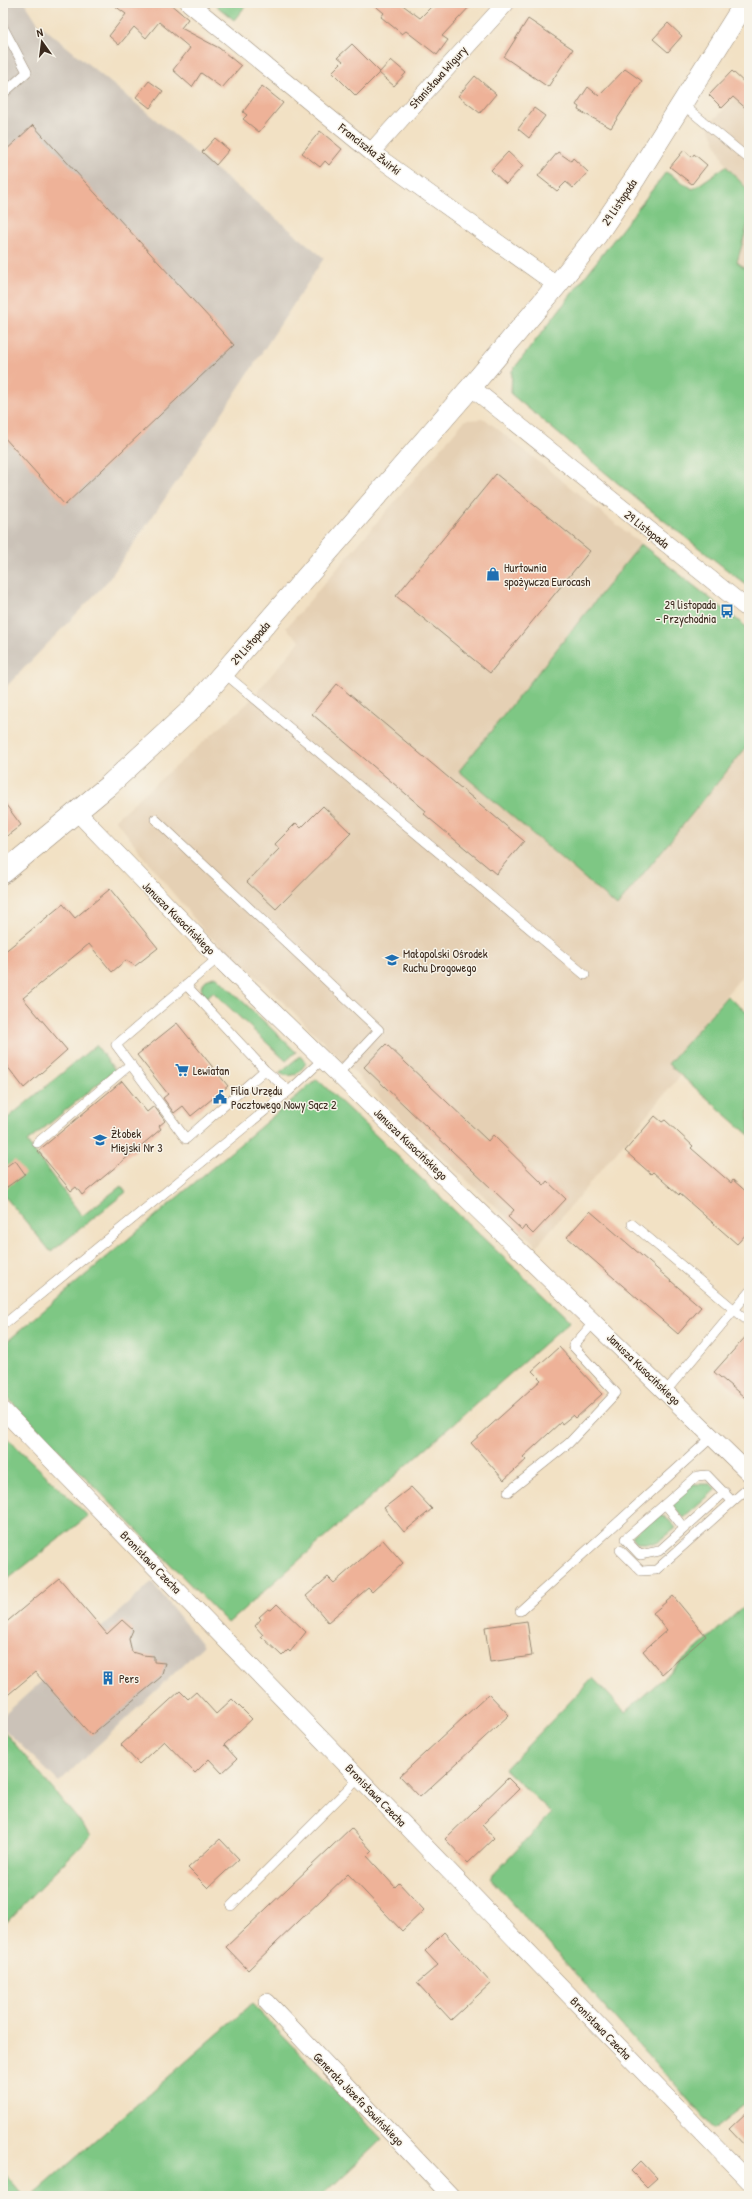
<svg xmlns="http://www.w3.org/2000/svg" width="752" height="2199" font-family="'Patrick Hand',sans-serif">
  <rect width="100%" height="100%" fill="#f7f3e8"/>
  <filter id="ink" filterUnits="userSpaceOnUse"><feTurbulence type="fractalNoise" baseFrequency=".025" numOctaves="2"/><feDisplacementMap in="SourceGraphic" scale="8" xChannelSelector="R" yChannelSelector="G"/><feConvolveMatrix kernelMatrix="1 2 1 2 8 2 1 2 1" color-interpolation-filters="sRGB"/></filter>
  <filter id="wash" filterUnits="userSpaceOnUse"><feTurbulence type="fractalNoise" baseFrequency=".012" numOctaves="4" result="noise"/><feDisplacementMap in="SourceGraphic" scale="16" xChannelSelector="R" yChannelSelector="G"/><feGaussianBlur stdDeviation="0.9" result="paint"/><feColorMatrix in="noise" values="0 0 0 0 0 0 0 0 0 0 0 0 0 0 0 0 0 1.4 0 .05"/><feComposite in="paint" operator="in"/></filter>
  <g filter="url(#wash)">
    <rect width="100%" height="100%" fill="#f2e1c4"/>
    <!-- built -->
    <path fill="#e5d0b4" d="M749,85V191L726,166L708,125Z
      M749,220V271L737,262Z
      M485,419L641,544L459,772L617,906L749,744V968L668,1064L681,1075L537,1246L392,1110L267,986L207,934L167,886L115,819L247,704L300,641L286,628L465,420Z"/>
    <!-- industrial -->
    <path fill="#cbc2b8" d="M3,3H25L38,23L324,258L184,471L107,582L3,690Z
      M152,1582L203,1646L59,1782L3,1728V1716Z"/>
    <!-- green -->
    <path fill="#7ec784" stroke="#5c7851" d="M213,3H248L234,20Z
      M726,166L749,191V220L737,262L749,271V587L644,505L511,394L512,371L666,172L693,189Z
      M641,544L749,629V744L617,906L459,771Z
      M216,976L296,1052L286,1061L213,992L204,999L201,987L206,980Z
      M727,996L749,1014V1135L668,1064Z
      M96,1045L115,1070L27,1142L82,1216L121,1186L126,1192L51,1252L3,1194V1122Z
      M300,1056L306,1063C299,1074 292,1079 279,1073Z
      M317,1079L570,1321L228,1623L3,1393V1345Z
      M3,1434L88,1516L3,1583Z
      M691,1484H710L716,1489L684,1518L672,1505L673,1500Z
      M658,1513L666,1517L676,1528L657,1543H637L632,1536Z
      M749,1602V2102L714,2129L490,1878L552,1813L505,1769L593,1678L625,1712Z
      M3,1730L91,1835L3,1926Z
      M252,2004L382,2139L322,2196H32Z
      M3,2172L23,2196H3Z"/>
    <g id="blocks">
      <!-- building -->
      <path fill="#eeb298" d="M111,3H169L188,19L181,28L219,48L241,66L222,88L201,73L192,87L173,70L190,48L159,22L146,38L134,27L119,45L109,36L126,14Z
        M372,3H400L420,18L435,3H473L442,36L448,40L437,55L406,31L402,34L381,17L384,13Z
        M528,19L573,49L548,87L504,57Z
        M668,23L682,36L668,52L653,39Z
        M352,44L380,72L356,96L332,72L343,61L338,57Z
        M391,60L406,73L394,86L379,73Z
        M625,69L642,81L611,128L578,110L579,107L576,105L588,87L599,96Z
        M732,71L749,87V111L733,97L722,108L709,95Z
        M475,76L496,94L480,113L458,96Z
        M149,81L163,91L150,108L136,97Z
        M262,86L283,103L259,132L243,119L247,115L243,112Z
        M534,108L545,116L529,138L518,129Z
        M33,125L234,345L65,505L3,436V153Z
        M320,131L342,149L329,165L325,161L320,167L302,153Z
        M215,138L229,150L216,165L202,152Z
        M684,150L692,157L694,154L707,165L692,184L670,167Z
        M508,152L523,166L506,184L491,170Z
        M558,152L571,161L573,158L588,172L573,188L566,182L557,191L538,176Z
        M496,474L590,551L490,673L396,596Z
        M337,684L524,841L496,874L424,814L426,811L312,714Z
        M3,801L21,825L3,839Z
        M323,806L351,833L276,909L247,882L279,849L275,844L296,823L301,828Z
        M110,889L158,948L135,966L126,960L112,972L89,944L23,998L67,1050L24,1088L3,1061V953L63,904L75,918Z
        M177,1023L228,1086L191,1116L183,1106L174,1113L163,1098L168,1094L137,1055Z
        M386,1044L488,1141L493,1135L544,1185L547,1181L566,1199L533,1234L525,1226L522,1230L508,1217L514,1210L364,1067Z
        M122,1081L147,1112L154,1106L165,1121L159,1126L161,1129L82,1195L76,1187L71,1191L38,1151Z
        M655,1116L662,1122L665,1120L693,1146L691,1148L731,1183L733,1180L749,1194V1231L737,1244L680,1194L679,1195L653,1172L651,1174L625,1151Z
        M15,1160L25,1174L3,1190V1169Z
        M590,1211L701,1307L678,1334L567,1237Z
        M749,1333V1401L714,1372Z
        M559,1347L602,1394L576,1418L573,1415L562,1424L561,1422L523,1457L526,1460L504,1480L471,1443L541,1380L532,1371Z
        M411,1487L432,1509L404,1532L384,1508Z
        M383,1540L403,1563L372,1592L368,1588L328,1622L306,1596L328,1577L334,1583Z
        M59,1578L107,1634L122,1620L133,1630L129,1639L132,1652L142,1655L154,1656V1662L165,1663L161,1677L91,1735L35,1672L3,1699V1625Z
        M673,1596L706,1636L662,1674L643,1651L667,1630L653,1613Z
        M277,1604L306,1632L290,1652L288,1650L282,1656L261,1636L263,1635L255,1626L261,1619L259,1617L268,1609L271,1610Z
        M527,1621L532,1656L490,1662L485,1627Z
        M180,1691L188,1699L196,1692L216,1714L232,1699L252,1719L224,1745L237,1759L222,1773L209,1759L195,1773L164,1741L139,1764L121,1745Z
        M489,1694L509,1715L420,1797L400,1776Z
        M508,1778L519,1789L482,1825L494,1838L468,1863L445,1839Z
        M351,1828L372,1851L367,1856L395,1887L399,1883L424,1910L402,1931L348,1874L248,1970L226,1947Z
        M220,1839L239,1859L208,1888L188,1868Z
        M444,1932L491,1983L451,2020L417,1983L438,1965L425,1951Z
        M749,2110V2150L729,2129Z
        M641,2161L657,2178L647,2187L631,2171Z"/>
    </g>
  </g>
  <g filter="url(#ink)">
    <use href="#blocks" fill-opacity="0" stroke="#968671" stroke-width="1"/>
    <g fill="none" stroke-linecap="round" stroke-linejoin="round">
      <!-- service casing -->
      <g stroke="#968671" stroke-width="10">
        <path id="service" d="M3,27L27,72L3,94
          M682,104L749,159
          M224,673L585,975
          M155,819L379,1030L338,1074
          M218,958L116,1045L186,1139L265,1070
          M186,985L265,1070L289,1091
          M37,1143L131,1064
          M632,1224L749,1322
          M3,1325L289,1091L323,1059
          M666,1391L749,1292
          M508,1492L569,1443L616,1393L573,1346L595,1321
          M725,1492L659,1551L640,1555L625,1539L697,1476L707,1475L732,1501
          M665,1504L684,1528
          M620,1550L641,1571L656,1570L749,1487
          M520,1611L712,1437
          M231,1906L359,1778"/>
      </g>
      <!-- minor casing -->
      <g stroke="#968671" stroke-width="18">
        <path id="minor" d="M189,3L371,152L557,285
          M371,152L506,3
          M471,387L749,610
          M77,812L218,958L749,1473
          M3,1410L749,2181
          M267,2002L451,2196"/>
      </g>
      <!-- tertiary casing -->
      <g stroke="#968671" stroke-width="22">
        <path id="tertiary" d="M3,873L108,786L192,709L471,387L557,285L596,236L636,177L745,3"/>
      </g>
      <!-- service -->
      <use href="#service" stroke="#fff" stroke-width="9"/>
      <!-- minor -->
      <use href="#minor" stroke="#fff" stroke-width="17"/>
      <!-- tertiary -->
      <use href="#tertiary" stroke="#fff" stroke-width="21"/>
    </g>
  </g>
  <!-- icons -->
  <defs>
    <g id="shop-bare" transform="scale(1.08)"><path d="M-5-2.5h2.3a2.7 3.5 0 0 1 5.4 0H5L5.5 6h-11ZM-1.5-2.5h3a1.5 2.3 0 0 0-3 0Z" fill="#1f6fb2" stroke="#f7f3e8" stroke-width="2.5" paint-order="stroke"/></g>
    <g id="bus-bare" transform="scale(1.08)"><path d="M-5-6H5V4H4V6H2V4H-2V6H-4V4H-5ZM-3.5-4V0h7V-4ZM-3.5 1.2v1.5H-2V1.2ZM2 1.2v1.5H3.5V1.2Z" fill="#1f6fb2" stroke="#f7f3e8" stroke-width="2.5" paint-order="stroke"/></g>
    <g id="school-bare" transform="scale(1.08)"><path d="M0-5L7-2L0 1L-7-2ZM-4 1L0 2.5L4 1V4Q0 6-4 4Z" fill="#1f6fb2" stroke="#f7f3e8" stroke-width="2.5" paint-order="stroke"/></g>
    <g id="supermarket-bare" transform="scale(1.08)"><path d="M-6-5.5h2.5l.6 2H6L4.5 2H-2.5L-4.4-4H-6ZM-1.5 3.2a1.3 1.3 0 1 0 .1 0ZM3 3.2a1.3 1.3 0 1 0 .1 0Z" fill="#1f6fb2" stroke="#f7f3e8" stroke-width="2.5" paint-order="stroke"/></g>
    <g id="civic-bare" transform="scale(1.08)"><path d="M-.6-6.5H3V-4.5H.6V-3L4-1V1h2V6H-6V1h2V-1L-.6-3ZM-1.2 2.5V6h2.4V2.5Z" fill="#1f6fb2" stroke="#f7f3e8" stroke-width="2.5" paint-order="stroke"/></g>
    <g id="building-bare" transform="scale(1.08)"><path d="M-4-6H4V6H1V3H-1V6H-4ZM-2.5-4.3h1.7v1.8h-1.7ZM.8-4.3h1.7v1.8H.8ZM-2.5-1h1.7V.8h-1.7ZM.8-1h1.7V.8H.8Z" fill="#1f6fb2" stroke="#f7f3e8" stroke-width="2.5" paint-order="stroke"/></g>
  </defs>
  <g fill-rule="evenodd">
    <use href="#shop-bare" x="493" y="574"/>
    <use href="#bus-bare" x="727" y="611"/>
    <use href="#school-bare" x="392" y="960"/>
    <use href="#supermarket-bare" x="182" y="1070"/>
    <use href="#civic-bare" x="220" y="1097"/>
    <use href="#school-bare" x="100" y="1140"/>
    <use href="#building-bare" x="108" y="1678"/>
  </g>
  <g text-anchor="middle" dominant-baseline="central" stroke-width="3" stroke-linejoin="round" paint-order="stroke">
    <!-- street labels -->
    <g font-size="12" fill="#3b2a1e" stroke="#f7f3e8">
      <text transform="translate(438 77) rotate(-48)">Stanisława Wigury</text>
      <text transform="translate(370 149) rotate(38)">Franciszka Żwirki</text>
      <text transform="translate(619 202) rotate(-56)">29 Listopada</text>
      <text transform="translate(647 529) rotate(38)">29 Listopada</text>
      <text transform="translate(250 643) rotate(-49)">29 Listopada</text>
      <text transform="translate(179 918) rotate(45)">Janusza Kusocińskiego</text>
      <text transform="translate(411 1144) rotate(44)">Janusza Kusocińskiego</text>
      <text transform="translate(644 1369) rotate(44)">Janusza Kusocińskiego</text>
      <text transform="translate(151 1562) rotate(46)">Bronisława Czecha</text>
      <text transform="translate(376 1795) rotate(46)">Bronisława Czecha</text>
      <text transform="translate(601 2028) rotate(46)">Bronisława Czecha</text>
      <text transform="translate(359 2099) rotate(46)">Generała Józefa Sowińskiego</text>
    </g>
    <!-- poi labels -->
    <g font-size="12" fill="#3b2a1e" stroke="#f7f3e8" text-anchor="start">
      <text x="504" y="567">Hurtownia<tspan x="504" dy="14">spożywcza Eurocash</tspan></text>
      <text x="716" y="604" text-anchor="end">29 listopada<tspan x="716" dy="14">- Przychodnia</tspan></text>
      <text x="403" y="953">Małopolski Ośrodek<tspan x="403" dy="14">Ruchu Drogowego</tspan></text>
      <text x="193" y="1070">Lewiatan</text>
      <text x="231" y="1090">Filia Urzędu<tspan x="231" dy="14">Pocztowego Nowy Sącz 2</tspan></text>
      <text x="111" y="1133">Żłobek<tspan x="111" dy="14">Miejski Nr 3</tspan></text>
      <text x="119" y="1678">Pers</text>
    </g>
  </g>
  <!-- margin -->
  <rect width="752" height="2199" fill="none" stroke="#f7f3e8" stroke-width="16"/>
  <!-- north arrow -->
  <g transform="translate(42 42) rotate(346)" stroke="#f7f3e8" stroke-width="3" paint-order="stroke">
  <path d="M0-3L7 15L0 10L-7 15Z" fill="#3b2a1e"/>
  <text y="-6" font-size="11" font-weight="bold" text-anchor="middle" fill="#3b2a1e">N</text>
  </g>
</svg>
